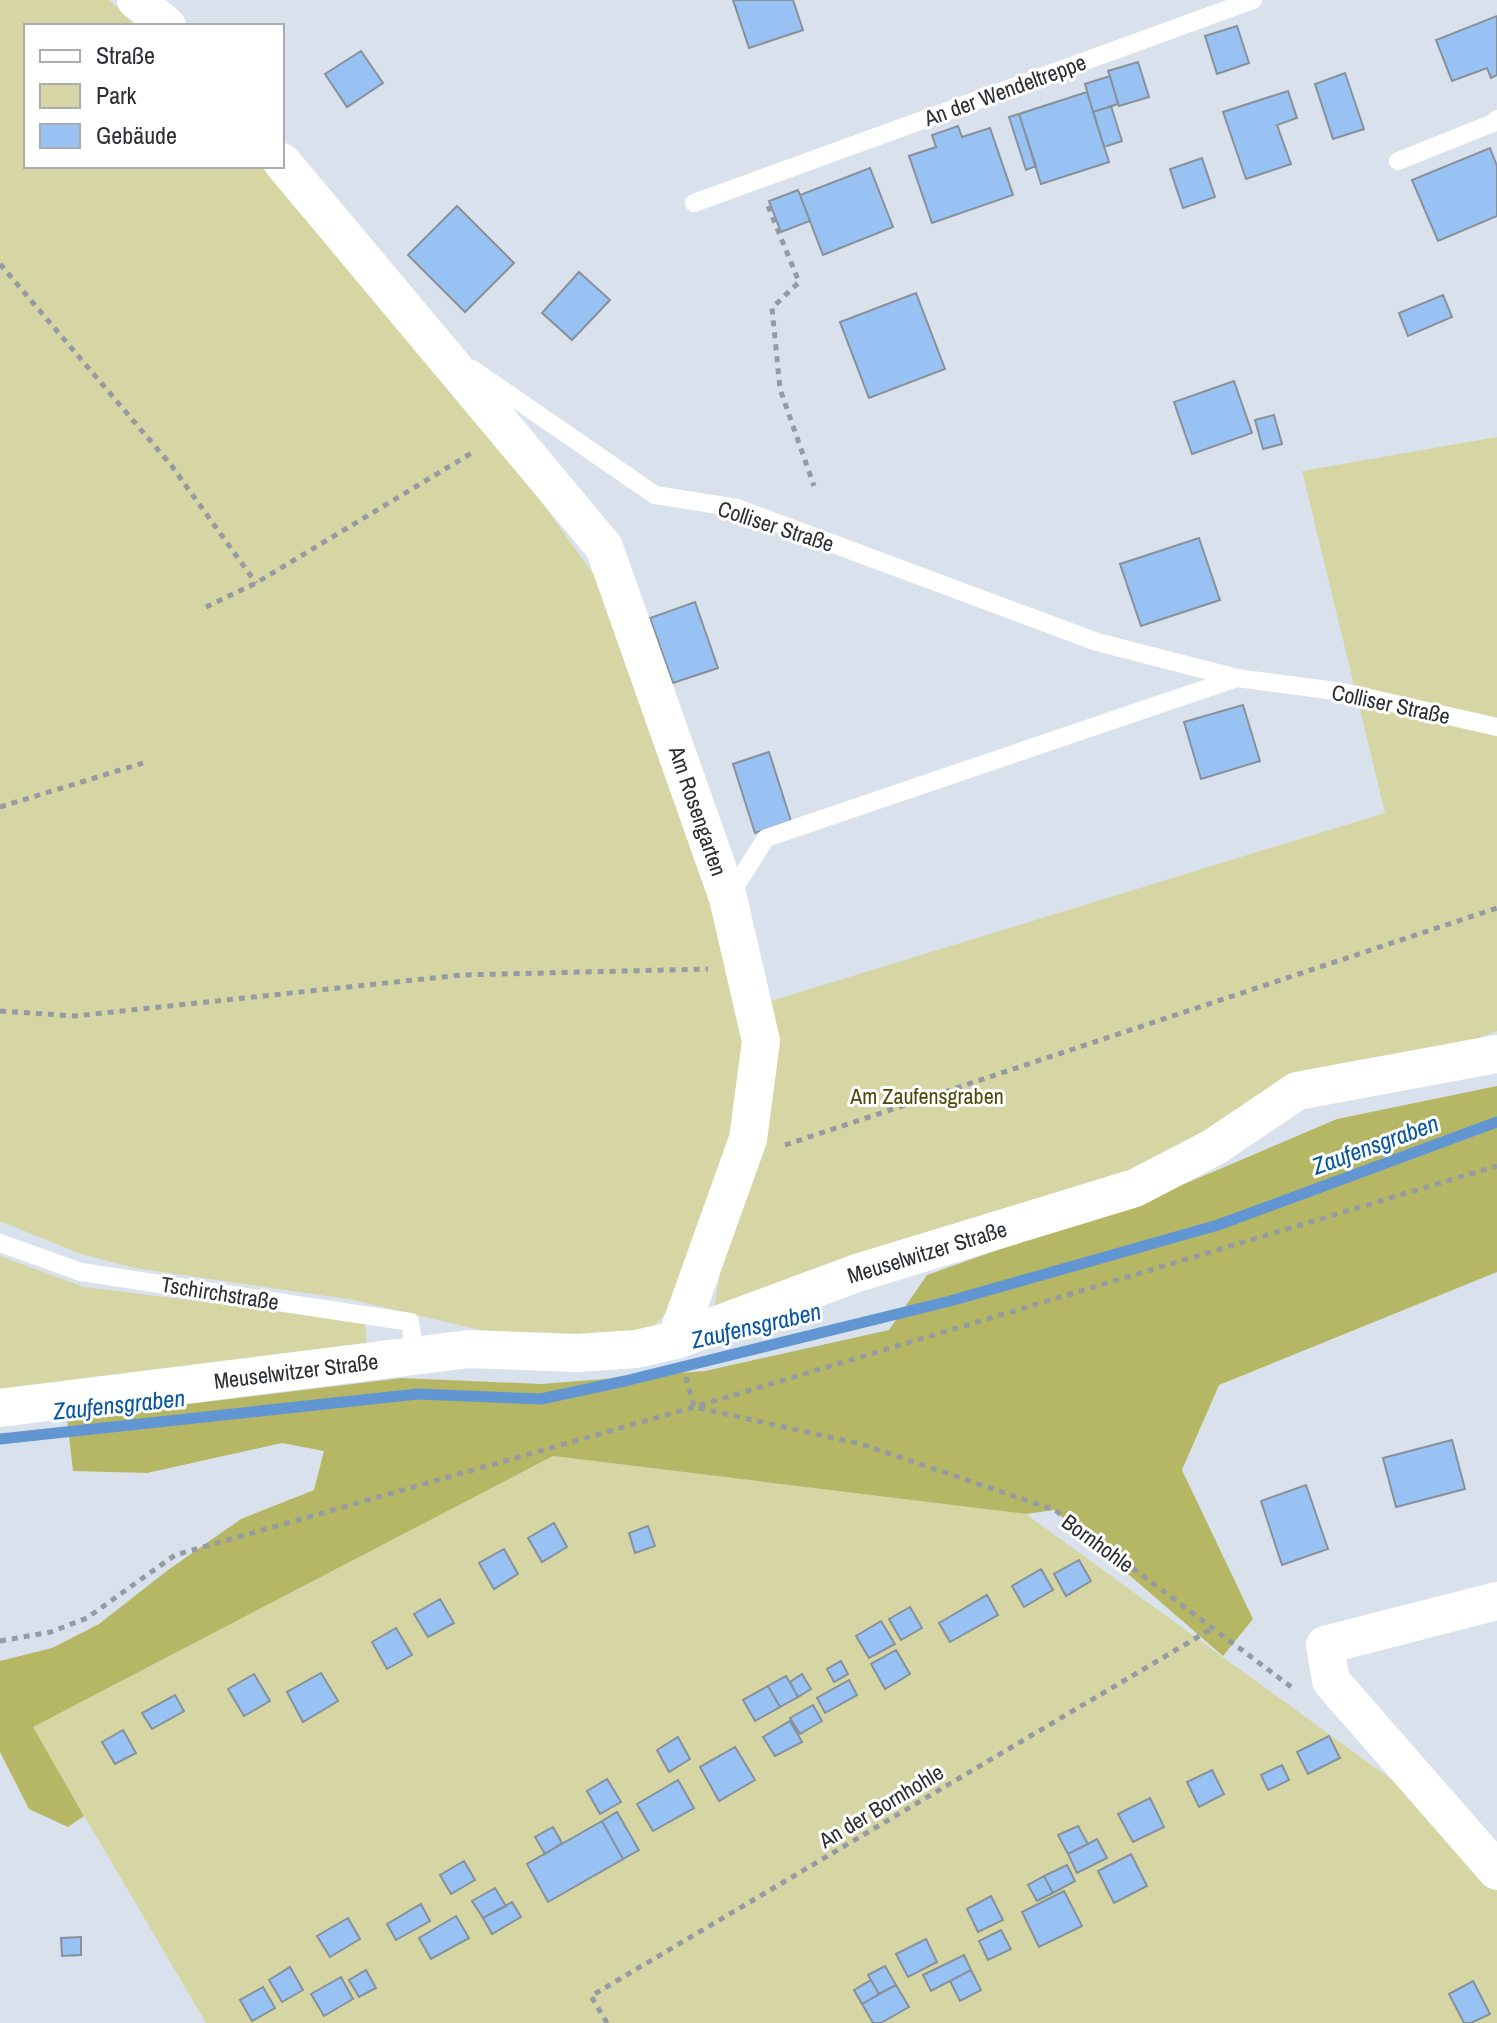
<svg xmlns="http://www.w3.org/2000/svg" width="1497" height="2023" font-family="'Archivo Narrow',sans-serif">
  <rect width="100%" height="100%" fill="#d9e2ec"/>
  <!-- green -->
  <path fill="#d5d6a4" d="M0,0H109L139,26H26V166H274L495,438L605,590L728,937L753,1059L685,1289L647,1335H501L354,1300L135,1268L81,1254L0,1221Z
    M1497,437V1031L1131,1177L714,1308L725,1246L777,1029L771,1001L1385,813L1302,471Z
    M0,1256L84,1287L365,1322L367,1349L0,1396Z
    M553,1456L1026,1514L1406,1790L1497,1886V2023H206L32,1727Z"/>
  <!-- forest -->
  <path fill="#b6b765" d="M1497,1086V1272L1219,1385L1182,1470L1253,1619L1223,1656L1054,1510L1026,1514L553,1456L33,1727L84,1816L68,1827L29,1809L0,1752V1661L52,1648L99,1624L168,1570L241,1519L314,1490L324,1451L282,1443L147,1473L73,1471L67,1419L402,1378L541,1384L705,1371L889,1330L927,1275L1189,1182L1337,1119Z"/>
  <g fill="none" stroke-linecap="round" stroke-linejoin="round">
    <!-- stream -->
    <path stroke="#6296d2" stroke-width="11" d="M0,1439L418,1394L541,1399L625,1381L950,1301L1218,1225L1497,1122"/>
  </g>
  <!-- building -->
  <path fill="#98c2f4" stroke="#88909a" stroke-width="2" d="M733,0H793L803,30L749,48Z
    M1497,16V75L1491,78L1487,68L1452,81L1436,40Z
    M1237,26L1249,63L1217,74L1205,36Z
    M361,51L383,83L347,107L325,74Z
    M1138,62L1149,97L1119,106L1108,71Z
    M1345,73L1364,129L1333,139L1315,84Z
    M1110,76L1118,104L1093,112L1085,84Z
    M1288,91L1297,118L1277,125L1291,164L1246,179L1223,112Z
    M1087,92L1109,162L1041,184L1019,114Z
    M1111,106L1122,141L1104,147L1093,112Z
    M1019,114L1036,166L1026,170L1009,117Z
    M958,126L962,137L990,128L1013,195L932,223L909,156L936,147L932,135Z
    M1490,148L1497,166V216L1438,241L1412,180Z
    M1202,158L1215,197L1183,208L1170,169Z
    M870,168L893,227L823,255L800,195Z
    M798,190L810,221L781,232L769,201Z
    M457,206L514,263L465,312L408,255Z
    M579,272L610,300L572,340L542,313Z
    M916,293L945,369L869,398L840,322Z
    M1443,295L1452,317L1408,336L1399,313Z
    M1234,381L1252,433L1192,454L1174,402Z
    M1274,415L1282,444L1263,449L1255,420Z
    M1199,538L1220,600L1141,626L1120,564Z
    M695,602L718,668L673,683L650,618Z
    M1243,705L1260,761L1201,779L1184,722Z
    M769,752L791,821L755,833L733,764Z
    M1452,1440L1465,1489L1396,1507L1383,1458Z
    M1306,1485L1328,1549L1282,1565L1261,1501Z
    M554,1523L567,1547L542,1562L528,1538Z
    M648,1526L655,1546L635,1553L629,1533Z
    M504,1549L518,1574L494,1589L479,1563Z
    M1079,1560L1091,1581L1066,1596L1054,1574Z
    M1041,1569L1053,1590L1024,1607L1012,1586Z
    M987,1595L998,1615L950,1642L939,1623Z
    M440,1599L454,1623L428,1637L414,1614Z
    M910,1607L922,1628L901,1640L889,1619Z
    M881,1621L895,1644L869,1658L856,1636Z
    M396,1628L412,1655L387,1669L372,1642Z
    M896,1650L910,1674L885,1689L871,1664Z
    M841,1661L848,1674L834,1682L827,1669Z
    M321,1673L338,1701L303,1722L287,1692Z
    M254,1674L270,1701L244,1716L228,1689Z
    M802,1674L811,1689L798,1697L790,1682Z
    M786,1676L798,1697L780,1707L768,1686Z
    M849,1680L857,1695L825,1713L817,1698Z
    M768,1686L780,1707L755,1721L743,1700Z
    M175,1695L184,1711L152,1729L142,1713Z
    M813,1705L822,1721L800,1734L790,1718Z
    M790,1721L802,1742L775,1756L763,1737Z
    M123,1730L136,1753L115,1764L102,1742Z
    M1329,1736L1340,1758L1308,1774L1297,1752Z
    M678,1737L690,1759L669,1772L657,1750Z
    M735,1747L755,1780L719,1801L700,1767Z
    M1282,1765L1289,1780L1268,1790L1261,1775Z
    M1212,1770L1224,1794L1199,1807L1187,1782Z
    M607,1779L621,1802L600,1814L587,1791Z
    M678,1780L694,1808L653,1831L637,1804Z
    M1150,1798L1164,1827L1133,1842L1118,1814Z
    M617,1812L639,1850L623,1859L602,1821Z
    M602,1821L623,1859L548,1902L527,1864Z
    M1078,1826L1088,1844L1068,1854L1058,1835Z
    M553,1827L562,1843L545,1854L535,1837Z
    M1097,1839L1107,1858L1077,1873L1068,1854Z
    M1131,1854L1147,1886L1114,1903L1098,1871Z
    M464,1861L475,1880L451,1894L440,1875Z
    M1067,1865L1075,1881L1053,1893L1044,1876Z
    M1044,1876L1053,1893L1037,1901L1028,1885Z
    M495,1888L506,1906L483,1918L472,1901Z
    M1064,1891L1082,1926L1039,1947L1022,1912Z
    M991,1896L1003,1920L978,1932L967,1909Z
    M512,1902L521,1917L492,1934L483,1918Z
    M421,1904L430,1921L396,1940L387,1924Z
    M456,1916L469,1938L431,1959L419,1938Z
    M348,1918L360,1939L330,1957L317,1936Z
    M1001,1930L1011,1949L988,1960L979,1941Z
    M81,1937V1955L62,1956L61,1938Z
    M926,1939L937,1962L908,1977L896,1954Z
    M964,1955L971,1970L931,1991L923,1975Z
    M885,1966L896,1985L879,1994L868,1975Z
    M290,1967L303,1990L282,2002L269,1980Z
    M366,1970L376,1988L359,1997L349,1980Z
    M971,1970L981,1990L960,2001L950,1981Z
    M341,1977L353,1999L324,2016L311,1994Z
    M871,1980L879,1994L862,2004L854,1990Z
    M1473,1981L1490,2014L1471,2023H1464L1449,1994Z
    M896,1985L909,2007L881,2023H873L862,2004Z
    M263,1987L275,2008L252,2021L240,2000Z"/>
  <g fill="none" stroke-linecap="round" stroke-linejoin="round">
    <!-- path -->
    <path stroke="#959ba3" stroke-width="5" stroke-dasharray="6 6" stroke-linecap="butt" d="M768,206L799,282L772,308L780,389L814,486
      M0,264L171,465L256,583
      M206,607L256,583L475,451
      M0,807L143,763
      M0,1011L75,1016L461,975L708,969
      M785,1145L1497,908
      M686,1377L694,1407L861,1444L1055,1510L1294,1689
      M0,1641L51,1632L87,1618L175,1555L694,1407L1497,1166
      M607,2023L591,1996L1213,1628"/>
    <!-- service -->
    <path stroke="#fff" stroke-width="18" d="M1398,161L1493,123L1497,119
      M694,203L1253,0
      M472,369L655,495L737,508L1097,642L1237,678L1343,692L1497,727
      M728,898L766,838L1237,678
      M0,1243L81,1272L410,1322L415,1356"/>
    <!-- minor -->
    <path stroke="#fff" stroke-width="38" d="M136,0L167,26
      M282,162L604,547L728,898L761,1041L748,1139L676,1340
      M0,1408L469,1349L578,1353L636,1349L676,1340L857,1273L1135,1188L1214,1147L1297,1091L1497,1054
      M1497,1601L1325,1645L1331,1681L1497,1871"/>
  </g>
  <g text-anchor="middle" dominant-baseline="central" stroke-width="6" stroke-linejoin="round" paint-order="stroke">
    <!-- street labels -->
    <g font-size="22" fill="#2b2e32" stroke="#fff">
      <text transform="translate(1005 90) rotate(-20)">An der Wendeltreppe</text>
      <text transform="translate(776 526) rotate(18)">Colliser Straße</text>
      <text transform="translate(1391 704) rotate(12)">Colliser Straße</text>
      <text transform="translate(698 811) rotate(71)">Am Rosengarten</text>
      <text transform="translate(927 1252) rotate(-17)">Meuselwitzer Straße</text>
      <text transform="translate(220 1293) rotate(9)">Tschirchstraße</text>
      <text transform="translate(296 1371) rotate(-7)">Meuselwitzer Straße</text>
      <text transform="translate(1098 1543) rotate(36)">Bornhohle</text>
      <text transform="translate(881 1806) rotate(-31)">An der Bornhohle</text>
    </g>
    <!-- park labels -->
    <g font-size="22" fill="#4b4b0a" stroke="#fff">
      <text x="927" y="1096">Am Zaufensgraben</text>
    </g>
    <!-- water labels -->
    <g font-size="24" font-style="italic" fill="#0757a0" stroke="#fff">
      <text transform="translate(1375 1144) rotate(-20)">Zaufensgraben</text>
      <text transform="translate(756 1325) rotate(-13)">Zaufensgraben</text>
      <text transform="translate(119 1404) rotate(-6)">Zaufensgraben</text>
    </g>
  </g>
  <!-- legend -->
  <rect x="24" y="24" width="260" height="144" fill="#ffffff" stroke="#aaabad" stroke-width="2"/>
  <rect x="40" y="50" width="40" height="12" fill="#ffffff" stroke="#aaabad" stroke-width="2"/>
  <text x="96" y="64" font-size="24" fill="#2b2e32">Straße</text>
  <rect x="40" y="84" width="40" height="24" fill="#d5d6a4" stroke="#aaabad" stroke-width="2"/>
  <text x="96" y="104" font-size="24" fill="#2b2e32">Park</text>
  <rect x="40" y="124" width="40" height="24" fill="#98c2f4" stroke="#aaabad" stroke-width="2"/>
  <text x="96" y="144" font-size="24" fill="#2b2e32">Gebäude</text>
</svg>
